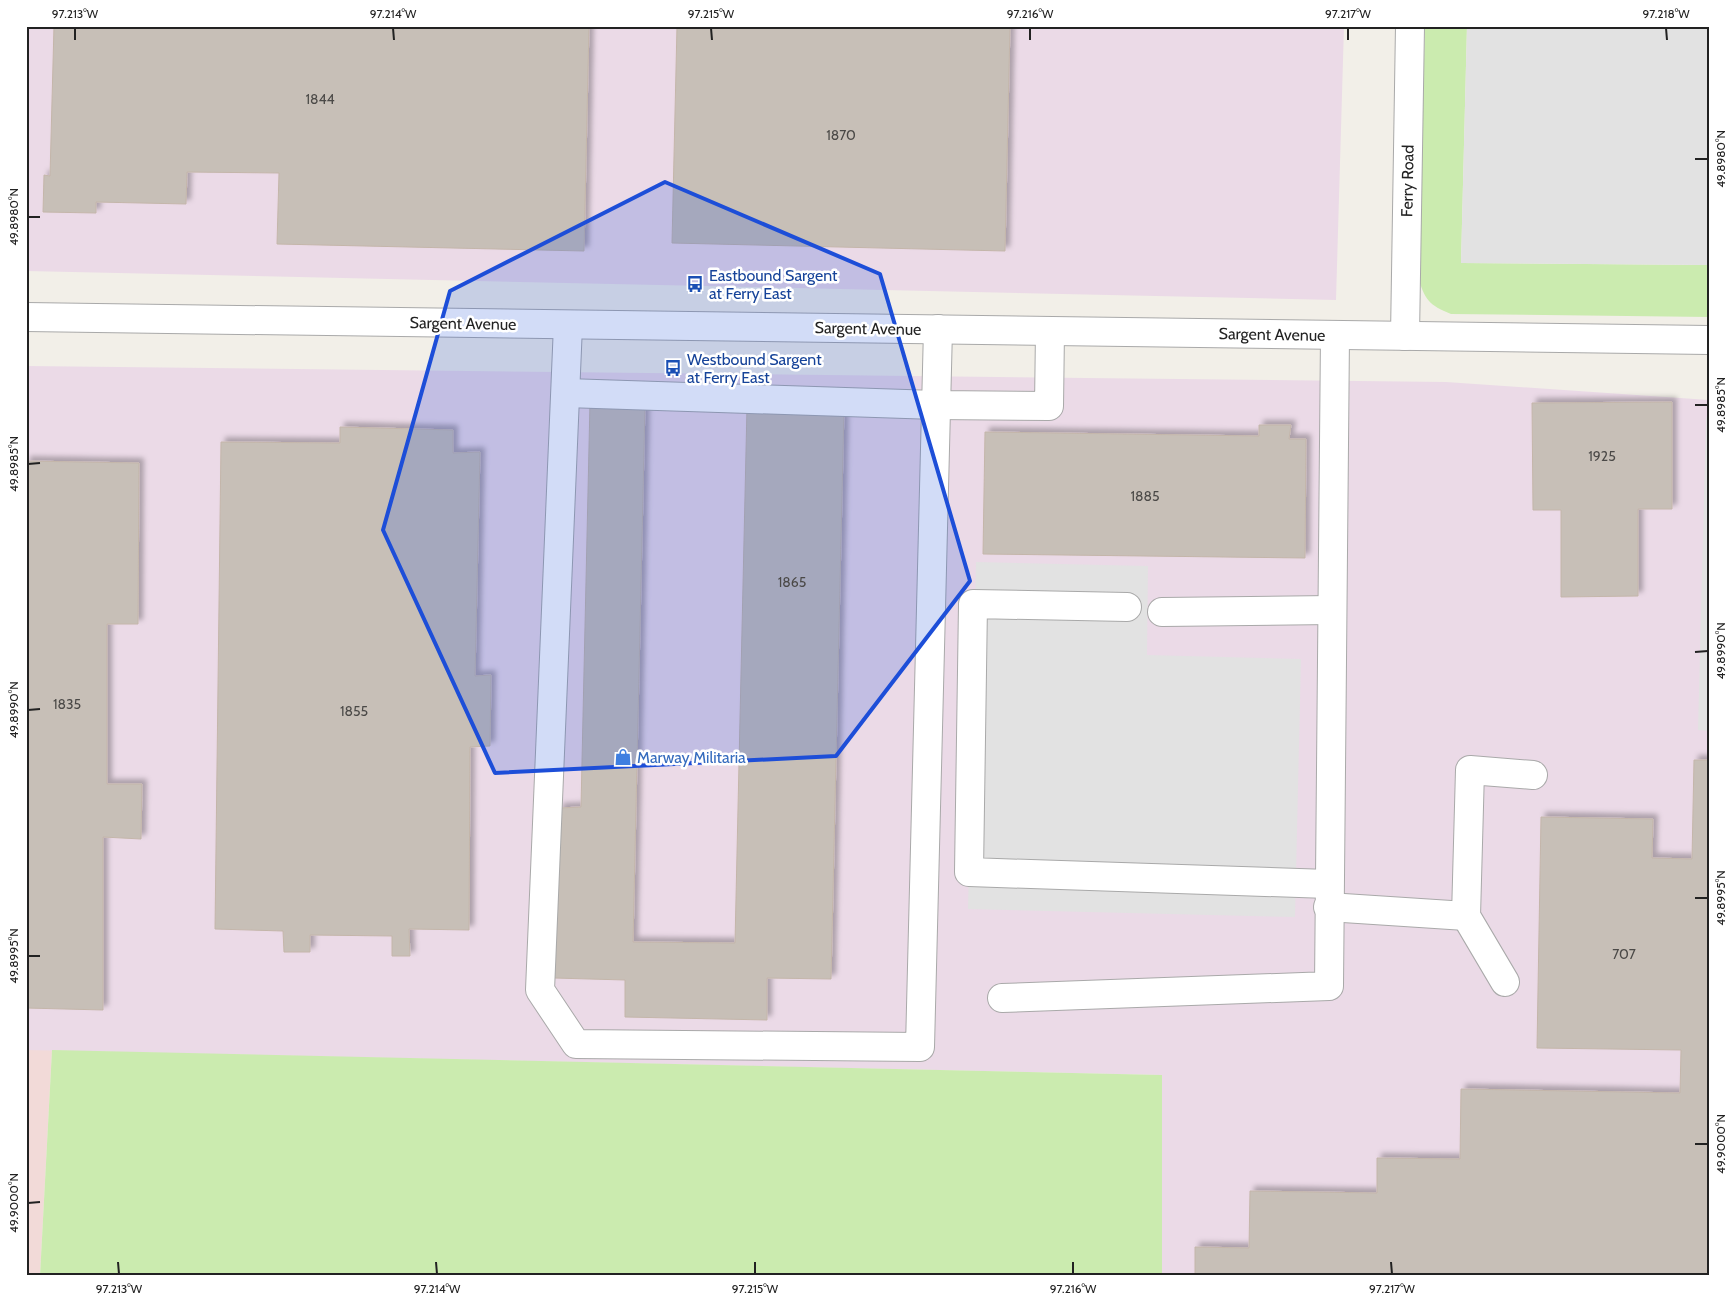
<svg xmlns="http://www.w3.org/2000/svg" width="1735" height="1302" font-family="Cabin,sans-serif">
<style>
.commercial{fill:#f2dad8}
.industrial{fill:#ebdae7}
.grass{fill:#cbebaf}
.parking{fill:#e2e2e2}
.building{fill:#c7bfb7;stroke:#c4b6aa;filter:url(#shadow)}
.lines{fill:none;stroke-linecap:round;stroke-linejoin:round}
.minor-casing{stroke:#a9a9a9;stroke-width:30}
.minor{stroke:#fff;stroke-width:28}
.marked{fill:#1d4ed8;fill-opacity:0.2;stroke:#1d4ed8;stroke-width:4;stroke-linejoin:round}
.ticks{fill:none;stroke:#222;stroke-width:2}
.labels{text-anchor:middle;stroke-width:5;stroke-linejoin:round;paint-order:stroke}
.number-label{font-size:14px;fill:#4b4947}
.street-label{font-size:16px;fill:#222;stroke:#fff}
.transit-label{font-size:16px;fill:#164399;stroke:#fff;text-anchor:start}
.shop-label{font-size:16px;fill:#366cbe;stroke:#fff;text-anchor:start}
.neatline{fill:none;stroke:#222;stroke-width:2}
.ticks-label{font-size:12px;text-anchor:middle;fill:#222}
</style>
<defs>
<filter id="shadow"><feDropShadow dx="4.5" dy="-4.5" stdDeviation="2.5" flood-color="#0004"/></filter>
</defs>
<rect width="100%" height="100%" fill="#f2efe8"/>
<polygon class="commercial" points="26,1050 52,1050 40,1276 26,1276"/>
<g class="industrial">
<polygon points="26,26 1344,26 1336,300 26,271"/>
<polygon points="26,366 1446,382 1709,400 1709,1276 1162,1276 1162,1075 26,1050"/>
</g>
<g class="grass">
<path d="M1425,26H1467L1461,263L1709,265V317L1451,314C1429,305 1425,300 1418,277Z"/>
<polygon points="52,1050 1162,1075 1162,1276 40,1276"/>
</g>
<g class="parking">
<polygon points="1467,26 1709,26 1709,265 1461,263"/>
<polygon points="1706,417 1709,417 1709,731 1698,730"/>
<polygon points="976,562 1148,566 1147,655 1301,659 1295,917 968,909"/>
</g>
<g class="building">
<polygon points="54,26 589,26 584,251 277,244 279,173 187,172 186,204 96,202 96,213 43,212 44,175 50,176"/>
<polygon points="677,26 1010,26 1005,251 672,243"/>
<polygon points="590,402 645,404 633,942 735,943 747,407 844,408 831,979 767,978 767,1020 625,1017 625,980 554,978 559,808 581,807"/>
<polygon points="1672,402 1672,509 1638,509 1638,596 1561,597 1561,510 1533,510 1532,403"/>
<polygon points="1259,425 1291,425 1289,439 1306,439 1305,558 983,554 985,432 1259,436"/>
<polygon points="340,427 453,430 453,453 480,452 475,676 491,675 490,746 470,747 469,930 409,929 410,956 392,956 392,936 310,935 310,952 284,952 283,931 215,929 221,442 340,443"/>
<polygon points="26,461 139,463 138,624 107,624 107,784 142,784 141,839 103,837 103,1010 26,1008"/>
<polygon points="1694,760 1709,760 1709,1276 1195,1276 1195,1247 1249,1248 1250,1191 1377,1193 1377,1158 1460,1159 1461,1089 1680,1093 1681,1050 1537,1048 1541,817 1653,819 1652,858 1692,859"/>
</g>
<g class="lines">
<g class="minor-casing">
<g id="minor">
<polyline points="26,317 1709,340"/>
<polyline points="568,325 540,990 576,1044 920,1047 938,329"/>
<polyline points="1405,336 1410,26"/>
<polyline points="566,393 936,405 1049,406 1050,331"/>
<polyline points="1127,607 973,604 969,872 1328,884"/>
<polyline points="1162,612 1332,610"/>
<polyline points="1328,907 1466,916"/>
<polyline points="1505,982 1466,916 1470,770 1533,775"/>
<polyline points="1002,998 1329,986 1335,335"/>
</g>
</g>
<use href="#minor" class="minor"/>
</g>
<path class="marked" d="M665,182L880,274L970,581L836,756L495,773L383,530L450,291Z"/>
<path class="ticks" d="M75,28V40M393,28L394,40M711,28L712,40M1030,28V40M1348,28V40M1666,28L1667,40M1695,159H1708M28,217H40M1695,405H1708M28,464L40,463M1695,652L1708,651M28,710L40,709M1695,898H1708M28,956H40M1695,1144H1708M28,1203L40,1202M118,1262L119,1274M436,1262L437,1274M755,1262V1274M1073,1262V1274M1391,1262L1392,1274"/>
<defs>
<g id="bus-bare" transform="scale(1.35)"><path d="M-5-6H5V4H4V6H2V4H-2V6H-4V4H-5ZM-3.5-4V0h7V-4ZM-3.5 1.2v1.5H-2V1.2ZM2 1.2v1.5H3.5V1.2Z" fill="#1a4fb4" stroke="#fff" stroke-width="2.5" paint-order="stroke"/></g>
<g id="shop-bare" transform="scale(1.35)"><path d="M-5-2.5h2.3a2.7 3.5 0 0 1 5.4 0H5L5.5 6h-11ZM-1.5-2.5h3a1.5 2.3 0 0 0-3 0Z" fill="#3f7fe0" stroke="#fff" stroke-width="2.5" paint-order="stroke"/></g>
</defs>
<g fill-rule="evenodd">
<use href="#bus-bare" x="695" y="284"/>
<use href="#bus-bare" x="673" y="368"/>
<use href="#shop-bare" x="623" y="757"/>
</g>
<g class="labels">
<g class="number-label">
<text x="320" y="104">1844</text>
<text x="841" y="140">1870</text>
<text x="1602" y="461">1925</text>
<text x="1145" y="501">1885</text>
<text x="792" y="587">1865</text>
<text x="67" y="709">1835</text>
<text x="354" y="716">1855</text>
<text x="1624" y="959">707</text>
</g>
<g class="street-label">
<text transform="translate(1407 181) rotate(-89)" y="6">Ferry Road</text>
<text transform="translate(463 323) rotate(1)" y="6">Sargent Avenue</text>
<text transform="translate(868 328) rotate(1)" y="6">Sargent Avenue</text>
<text transform="translate(1272 334) rotate(1)" y="6">Sargent Avenue</text>
</g>
<g class="transit-label">
<text x="709" y="281">Eastbound Sargent<tspan x="709" dy="18">at Ferry East</tspan></text>
<text x="687" y="365">Westbound Sargent<tspan x="687" dy="18">at Ferry East</tspan></text>
</g>
<g class="shop-label">
<text x="637" y="763">Marway Militaria</text>
</g>
</g>
<rect width="1735" height="1302" fill="none" stroke="#ffffff" stroke-width="55"/>
<rect x="28" y="28" width="1680" height="1246" class="neatline"/>
<g class="ticks-label">
<text x="75" y="18">97.213°W</text>
<text x="393" y="18">97.214°W</text>
<text x="711" y="18">97.215°W</text>
<text x="1030" y="18">97.216°W</text>
<text x="1348" y="18">97.217°W</text>
<text x="1666" y="18">97.218°W</text>
<text transform="translate(1721 159) rotate(-90)" y="4">49.8980°N</text>
<text transform="translate(14 217) rotate(-90)" y="4">49.8980°N</text>
<text transform="translate(1721 405) rotate(-90)" y="4">49.8985°N</text>
<text transform="translate(14 464) rotate(-90)" y="4">49.8985°N</text>
<text transform="translate(1721 651) rotate(-90)" y="4">49.8990°N</text>
<text transform="translate(14 710) rotate(-90)" y="4">49.8990°N</text>
<text transform="translate(1721 898) rotate(-90)" y="4">49.8995°N</text>
<text transform="translate(14 956) rotate(-90)" y="4">49.8995°N</text>
<text transform="translate(1721 1144) rotate(-90)" y="4">49.9000°N</text>
<text transform="translate(14 1203) rotate(-90)" y="4">49.9000°N</text>
<text x="119" y="1293">97.213°W</text>
<text x="437" y="1293">97.214°W</text>
<text x="755" y="1293">97.215°W</text>
<text x="1073" y="1293">97.216°W</text>
<text x="1392" y="1293">97.217°W</text>
</g>
</svg>
